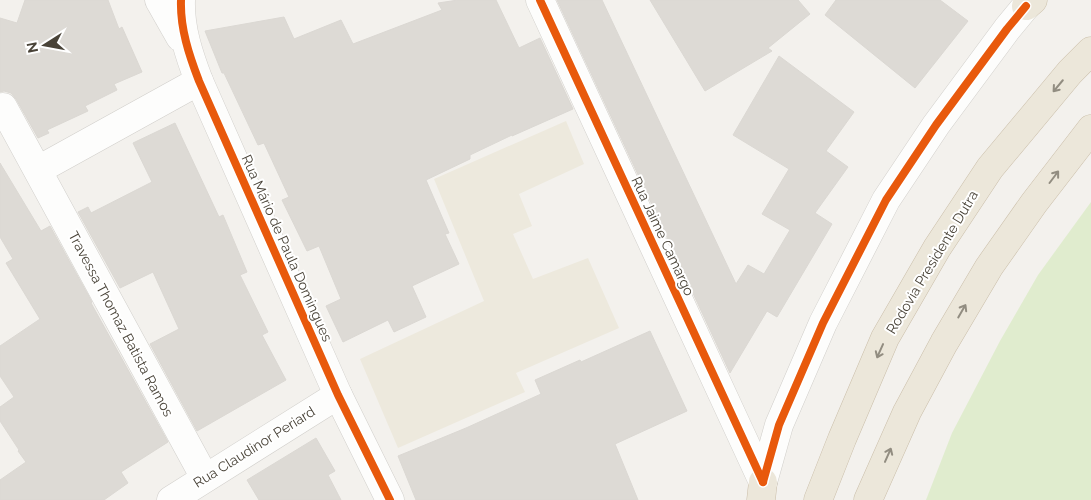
<svg xmlns="http://www.w3.org/2000/svg" width="1091" height="500" font-family="Raleway,sans-serif">
<style>
.education{fill:#ede9dd}
.green{fill:#e0ecce}
.building{fill:#dddad5;stroke:#dbd8d3}
.lines{fill:none;stroke-linecap:round;stroke-linejoin:round}
.minor-casing{stroke:#d1cfcb;stroke-width:29}
.highway-casing{stroke:#cabea9;stroke-width:29}
.minor{stroke:#fdfdfc;stroke-width:28}
.highway{stroke:#ece7da;stroke-width:28}
.cycleway-casing{stroke:#fff;stroke-width:11}
.cycleway{stroke:#e8590c;stroke-width:8}
.oneway{stroke:#928d81}
.labels{text-anchor:middle;stroke-width:4;stroke-linejoin:round;paint-order:stroke}
.street-label{font-size:14px;fill:#494338;stroke:#fff}
</style>
<rect width="100%" height="100%" fill="#f3f1ed"/>
<polygon class="education" points="566,121 584,164 519,194 532,226 513,234 533,279 588,258 619,328 516,373 525,392 398,448 360,359 484,301 434,179"/>
<polygon class="green" points="1091,202 1091,500 926,500 952,433 1000,341 1038,275"/>
<g class="building">
<polygon points="25,0 108,0 119,29 122,27 142,72 114,84 117,90 85,106 88,111 47,130 49,133 38,138 16,99 11,93 4,91 0,92 0,18 17,23"/>
<polygon points="458,0 496,0 519,48 540,38 573,109 512,136 512,135 470,155 470,159 426,180 449,233 445,234 459,264 412,286 426,317 394,332 388,320 343,342 326,306 341,299 319,246 307,251 282,200 289,197 264,143 258,145 224,73 222,73 205,31 284,17 294,39 341,20 353,44 442,10 438,3"/>
<polygon points="557,0 602,0 736,284 748,265 764,274 790,230 762,214 789,169 733,135 779,56 854,112 826,151 848,167 815,213 832,224 777,317 767,311 730,373"/>
<polygon points="650,0 798,0 810,14 768,48 772,51 705,91"/>
<polygon points="836,0 940,0 968,21 915,88 825,15"/>
<polygon points="175,123 219,217 223,215 247,272 240,275 268,332 262,335 286,380 197,431 150,344 179,329 153,272 120,288 78,212 88,207 91,213 152,182 133,143"/>
<polygon points="0,163 41,231 50,226 92,302 91,303 168,442 121,472 128,483 104,500 0,500 0,480 26,462 18,451 19,450 0,421 0,407 14,397 0,376 0,346 40,319 6,263 13,259 0,237"/>
<polygon points="650,331 687,411 615,444 638,500 416,500 398,456 466,428 541,394 535,380 580,360 581,362"/>
<polygon points="316,438 335,471 328,475 341,500 259,500 247,480"/>
</g>
<g class="lines">
<g class="minor-casing">
<g id="minor">
<polyline points="159,0 180,37"/>
<path d="M181,0C180,28 189,55 199,81L338,395L390,500"/>
<polyline points="540,0 763,482"/>
<polyline points="3,107 205,478"/>
<polyline points="38,170 199,81"/>
<polyline points="763,482 779,425 823,323 886,200 936,125 1007,29 1026,6"/>
<polyline points="171,500 338,395"/>
</g>
</g>
<g class="highway-casing">
<g id="highway">
<polyline points="1026,6 1033,0"/>
<polyline points="761,500 763,482"/>
<polyline points="818,500 842,439 885,338 937,248 990,168 1070,72 1091,51"/>
<polyline points="868,500 907,412 944,343 989,267 1034,203 1091,129"/>
</g>
</g>
<use href="#minor" class="minor"/>
<use href="#highway" class="highway"/>
<g class="cycleway-casing">
<g id="cycleway">
<path d="M181,0C180,28 189,55 199,81L338,395L390,500"/>
<polyline points="540,0 763,482"/>
<polyline points="763,482 779,425 823,323 886,200 936,125 1007,29 1026,6"/>
</g>
</g>
<use href="#cycleway" class="cycleway"/>
</g>
<defs><path id="oneway-shaft" d="M-6 0H5M1.5-3L5.5 0L1.5 3" fill="none" stroke-width="1.6" stroke-linecap="round" stroke-linejoin="round" transform="scale(1.25)"/></defs>
<g class="oneway">
<use href="#oneway-shaft" transform="translate(1058 86) rotate(130)"/>
<use href="#oneway-shaft" transform="translate(1054 177) rotate(-53)"/>
<use href="#oneway-shaft" transform="translate(962 311) rotate(-60)"/>
<use href="#oneway-shaft" transform="translate(880 351) rotate(114)"/>
<use href="#oneway-shaft" transform="translate(888 455) rotate(-66)"/>
</g>
<g class="labels">
<g class="street-label">
<text transform="translate(663 236) rotate(65)" y="5">Rua Jaime Camargo</text>
<text transform="translate(287 248) rotate(66)" y="5">Rua Mário de Paula Domingues</text>
<text transform="translate(932 262) rotate(-59)" y="5">Rodovia Presidente Dutra</text>
<text transform="translate(121 324) rotate(62)" y="5">Travessa Thomaz Batista Ramos</text>
<text transform="translate(254 447) rotate(-32)" y="5">Rua Claudinor Periard</text>
</g>
</g>
<g transform="translate(45 45) rotate(259)" stroke="#ffffff" stroke-width="4" paint-order="stroke">
<path d="M0-4L9 19L0 12L-9 19Z" fill="#494338"/>
<text y="-8" font-size="14" font-weight="bold" text-anchor="middle" fill="#494338">N</text>
</g>
</svg>
